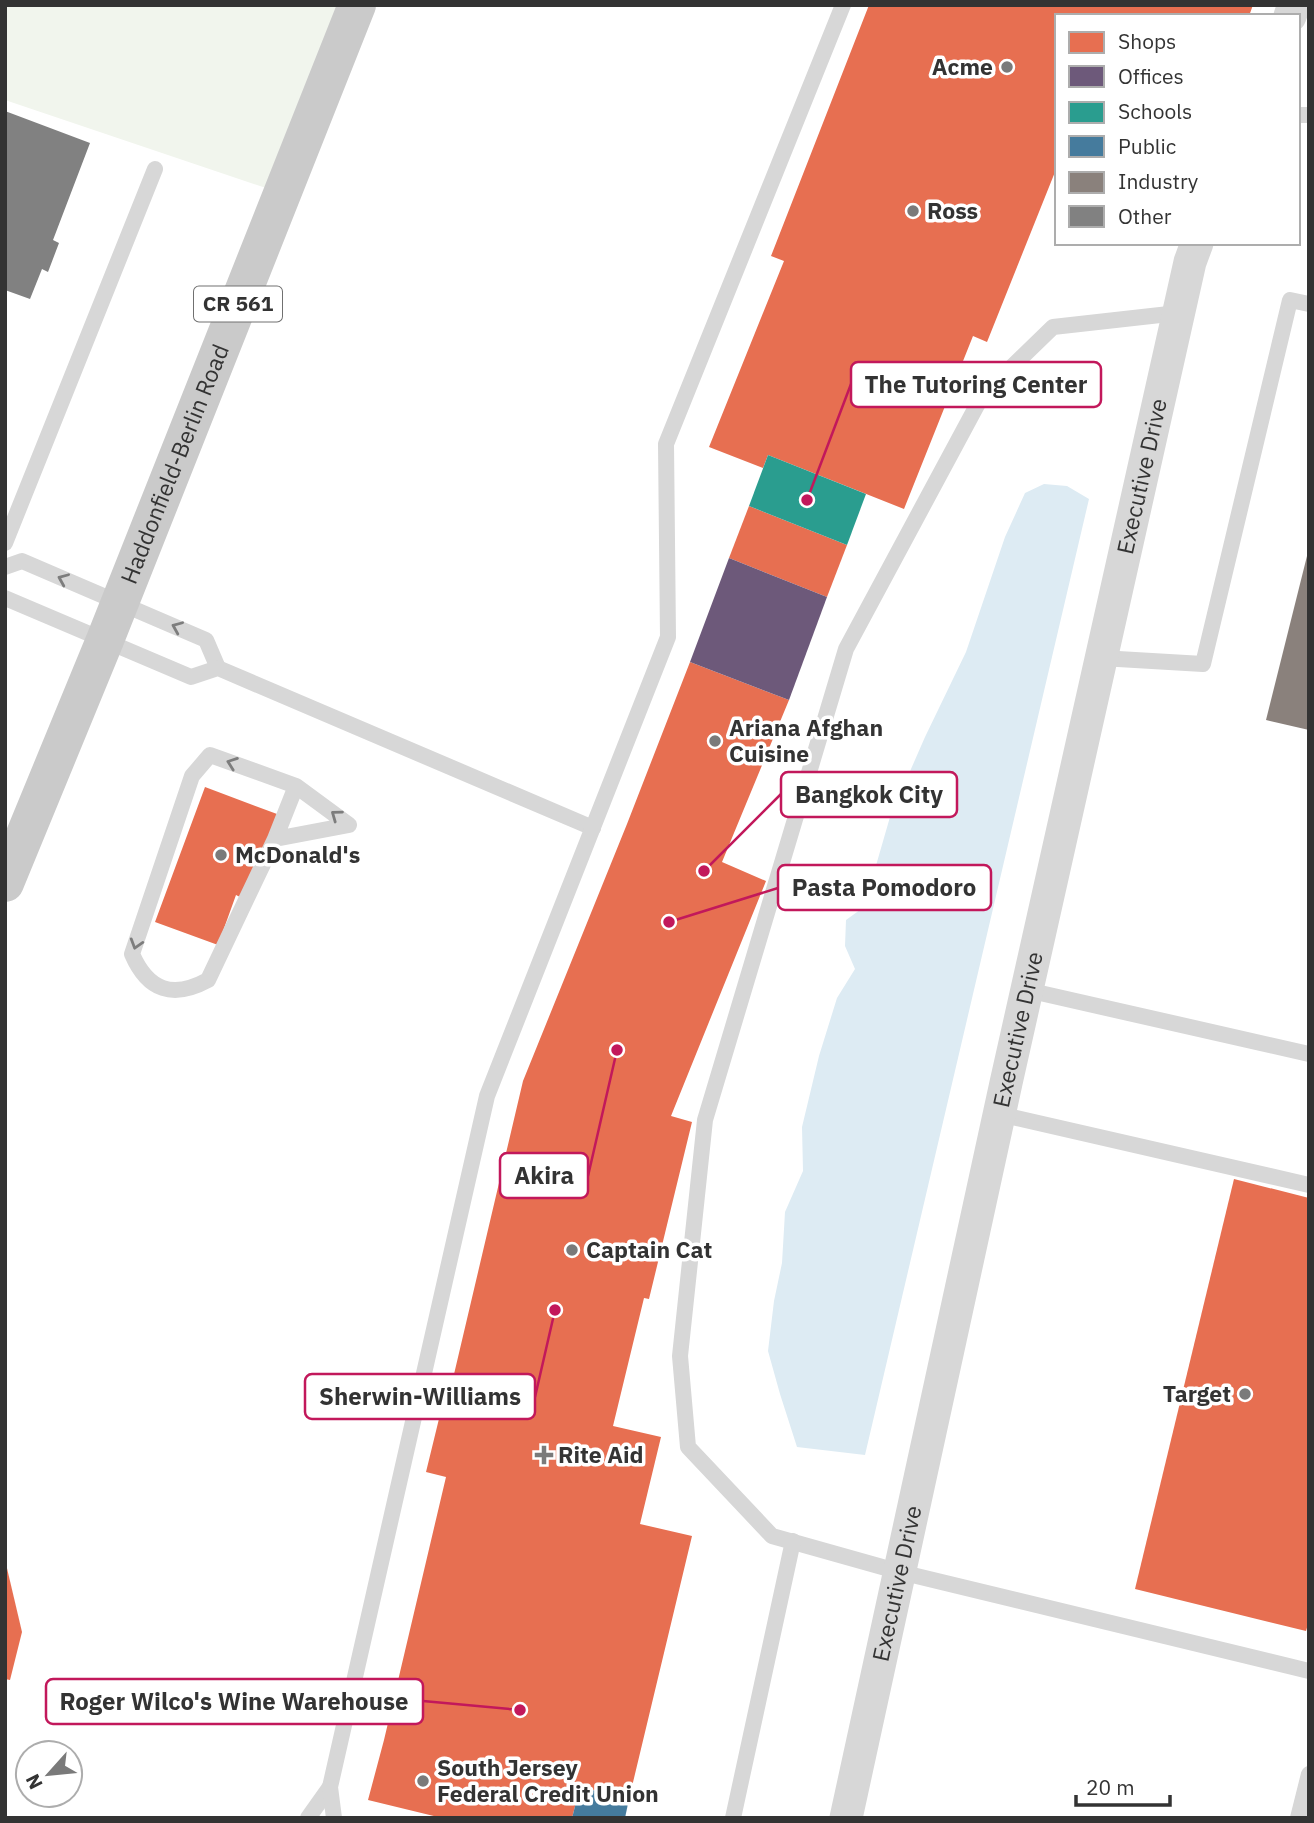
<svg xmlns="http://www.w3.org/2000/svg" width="1314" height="1823" font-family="'IBM Plex Sans',sans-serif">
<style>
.green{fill:#f1f5ed}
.water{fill:#ddebf3}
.shops{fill:#e76f51}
.offices{fill:#6d597a}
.schools{fill:#2a9d8f}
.public{fill:#457b9d}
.industry{fill:#8a817c}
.building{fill:#818181}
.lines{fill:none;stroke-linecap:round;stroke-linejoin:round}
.service{stroke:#d7d7d7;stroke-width:16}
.minor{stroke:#d7d7d7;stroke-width:33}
.primary{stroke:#cacaca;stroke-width:38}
.oneway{stroke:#7d7d7d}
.poi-dot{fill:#7a7a7a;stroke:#fff;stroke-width:2.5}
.labels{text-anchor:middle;stroke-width:7;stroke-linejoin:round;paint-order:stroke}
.shield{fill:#fff;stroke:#707070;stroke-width:2}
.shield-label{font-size:21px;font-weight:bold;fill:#333}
.poi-label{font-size:23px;font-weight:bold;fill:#333;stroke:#fff;text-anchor:start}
.street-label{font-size:23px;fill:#333;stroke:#fff}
.leader{fill:none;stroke:#c2185b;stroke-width:2.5}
.callout-dot{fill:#c2185b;stroke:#fff;stroke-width:2.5}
.callout{fill:#fff;stroke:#c2185b;stroke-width:2.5}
.callout-label{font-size:24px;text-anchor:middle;font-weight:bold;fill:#333}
</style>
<rect width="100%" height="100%" fill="#fff"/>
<polygon class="green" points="5,5 340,5 266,188 5,100"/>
<polygon class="water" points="1044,484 1067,486 1089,499 865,1455 797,1447 780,1394 768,1351 774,1301 782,1263 785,1212 803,1171 802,1127 819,1056 837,998 855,969 845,946 846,920 864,907 890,817 925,737 966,652 1005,537 1025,493"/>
<g class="shops">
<polygon points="869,5 1253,5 1249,16 1057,16 1057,167 987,342 973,336 904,509 768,455 763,468 709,447 784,261 771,256"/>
<polygon points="749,506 847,545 827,597 729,558"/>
<polygon points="690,662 789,700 722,862 766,881 671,1116 692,1122 649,1299 644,1298 613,1426 661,1437 640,1524 692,1536 629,1799 580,1787 572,1818 442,1818 368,1800 384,1740 446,1477 426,1472 447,1386 451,1387 523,1081 627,824"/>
<polygon points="205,787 277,814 246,900 236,895 218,945 155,922"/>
<polygon points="1234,1179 1309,1198 1309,1621 1306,1631 1135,1589"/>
<polygon points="6,1564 22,1632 10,1680 5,1679"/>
</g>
<polygon class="offices" points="729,558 827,597 789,700 690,662"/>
<polygon class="schools" points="768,455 866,494 847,545 749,506"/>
<polygon class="public" points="580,1787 629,1799 625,1818 572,1818"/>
<polygon class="industry" points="1308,552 1309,552 1309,730 1266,720"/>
<polygon class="building" points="5,111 90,143 53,240 59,243 48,272 42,269 30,299 5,290"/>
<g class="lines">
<g class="service">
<polyline points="1298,115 1309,115"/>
<polyline points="1178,313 1053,327 982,396 846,649 705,1120 680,1356 688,1447 772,1536 900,1572 1309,1671"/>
<polyline points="5,543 155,169"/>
<polyline points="5,567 22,561 206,640 218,668"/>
<polyline points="5,598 191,677 218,668 593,828"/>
<polyline points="1101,658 1203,664 1290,300 1309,304"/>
<path d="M275,839L349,825L296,786L210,755L192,776L132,954C148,991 173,999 208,980L275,839L296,786"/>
<polyline points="1027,990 1309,1054"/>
<polyline points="999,1114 1309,1185"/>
<polyline points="308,1818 330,1787"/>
<polyline points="334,1818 330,1787 487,1096 668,637 666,444 843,5"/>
<polyline points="733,1818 793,1541"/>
<polyline points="1298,1818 1309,1774"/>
</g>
<g class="minor">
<polyline points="1290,16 1294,5"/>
<path id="s1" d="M846,1818L1006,1083L1190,262L1197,243"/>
</g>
<path class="primary" id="s2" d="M5,883L105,640L357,5"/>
</g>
<defs><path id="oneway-chevron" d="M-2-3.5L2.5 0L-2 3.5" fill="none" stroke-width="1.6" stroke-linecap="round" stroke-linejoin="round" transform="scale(1.75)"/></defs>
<g class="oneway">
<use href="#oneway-chevron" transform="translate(63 579) rotate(-157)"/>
<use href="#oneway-chevron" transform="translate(177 627) rotate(-157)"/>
<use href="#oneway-chevron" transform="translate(232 763) rotate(-160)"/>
<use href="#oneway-chevron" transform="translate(336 815) rotate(-144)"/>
<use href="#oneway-chevron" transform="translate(136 944) rotate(107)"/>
</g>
<g class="poi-dot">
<circle cx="1007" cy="67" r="7"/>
<circle cx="913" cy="211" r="7"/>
<circle cx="715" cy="741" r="7"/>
<circle cx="221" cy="855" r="7"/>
<circle cx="572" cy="1250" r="7"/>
<circle cx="1245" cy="1394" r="7"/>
<path d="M540.5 1444.5h7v7h7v7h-7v7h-7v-7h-7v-7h7z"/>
<circle cx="423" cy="1781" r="7"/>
</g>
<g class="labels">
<rect class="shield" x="194" y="286.5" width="88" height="35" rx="5"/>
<g class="shield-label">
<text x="238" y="311">CR 561</text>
</g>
<g class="poi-label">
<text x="993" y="75" text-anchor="end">Acme</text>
<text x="927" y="219">Ross</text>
<text x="729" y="736">Ariana Afghan<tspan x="729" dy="26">Cuisine</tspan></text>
<text x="235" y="863">McDonald's</text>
<text x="586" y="1258">Captain Cat</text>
<text x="1231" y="1402" text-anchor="end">Target</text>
<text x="558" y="1463">Rite Aid</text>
<text x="437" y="1776">South Jersey<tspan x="437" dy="26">Federal Credit Union</tspan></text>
</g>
<g class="street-label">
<text dy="8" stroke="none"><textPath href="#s2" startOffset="452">Haddonfield-Berlin Road</textPath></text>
<text dy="8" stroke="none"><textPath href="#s1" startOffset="1374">Executive Drive</textPath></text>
<text dy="8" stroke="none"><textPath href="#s1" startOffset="807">Executive Drive</textPath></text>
<text dy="8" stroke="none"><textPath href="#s1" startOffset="240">Executive Drive</textPath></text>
</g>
</g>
<path class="leader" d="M807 500L851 384M704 871L781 794M669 922L778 888M617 1050L588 1176M555 1310L535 1397M520 1710L423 1701"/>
<g class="callout-dot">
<circle cx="807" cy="500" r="7"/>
<circle cx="704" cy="871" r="7"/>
<circle cx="669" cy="922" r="7"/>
<circle cx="617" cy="1050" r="7"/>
<circle cx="555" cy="1310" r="7"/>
<circle cx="520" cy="1710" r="7"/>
</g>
<g class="callout">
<rect x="851" y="362" width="250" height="45" rx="7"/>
<rect x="781" y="772" width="176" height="45" rx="7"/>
<rect x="778" y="865" width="213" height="45" rx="7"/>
<rect x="500" y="1153" width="88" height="45" rx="7"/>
<rect x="305" y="1374" width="230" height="45" rx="7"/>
<rect x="46" y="1679" width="377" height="45" rx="7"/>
</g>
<g class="callout-label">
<text x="976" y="393">The Tutoring Center</text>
<text x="869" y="803">Bangkok City</text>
<text x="884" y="896">Pasta Pomodoro</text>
<text x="544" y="1184">Akira</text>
<text x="420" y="1405">Sherwin-Williams</text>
<text x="234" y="1710">Roger Wilco's Wine Warehouse</text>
</g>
<rect width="1314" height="1823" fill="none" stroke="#333333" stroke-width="14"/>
<rect x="1055" y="14" width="245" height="231" fill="#ffffff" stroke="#adadad" stroke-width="2"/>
<rect x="1069" y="32" width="35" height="21" fill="#e76f51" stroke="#adadad" stroke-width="2"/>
<text x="1118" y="49" font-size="21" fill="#333333">Shops</text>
<rect x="1069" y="66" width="35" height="21" fill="#6d597a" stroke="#adadad" stroke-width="2"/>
<text x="1118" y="84" font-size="21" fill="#333333">Offices</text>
<rect x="1069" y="102" width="35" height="21" fill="#2a9d8f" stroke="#adadad" stroke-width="2"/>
<text x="1118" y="119" font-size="21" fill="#333333">Schools</text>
<rect x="1069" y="136" width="35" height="21" fill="#457b9d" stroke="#adadad" stroke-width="2"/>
<text x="1118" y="154" font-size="21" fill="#333333">Public</text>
<rect x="1069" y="172" width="35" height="21" fill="#8a817c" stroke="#adadad" stroke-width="2"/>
<text x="1118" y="189" font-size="21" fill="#333333">Industry</text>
<rect x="1069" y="206" width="35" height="21" fill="#818181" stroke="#adadad" stroke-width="2"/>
<text x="1118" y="224" font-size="21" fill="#333333">Other</text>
<g transform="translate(49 1774) rotate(243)"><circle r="33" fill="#ffffff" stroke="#adadad" stroke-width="2"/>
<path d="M0-5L12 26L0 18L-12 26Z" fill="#7a7a7a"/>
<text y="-10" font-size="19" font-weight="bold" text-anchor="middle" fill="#333333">N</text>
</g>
<path d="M1076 1795v10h94v-10" fill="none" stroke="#333333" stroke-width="3.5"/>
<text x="1086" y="1795" font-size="21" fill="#333333" stroke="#ffffff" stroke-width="5" paint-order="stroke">20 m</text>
</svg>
